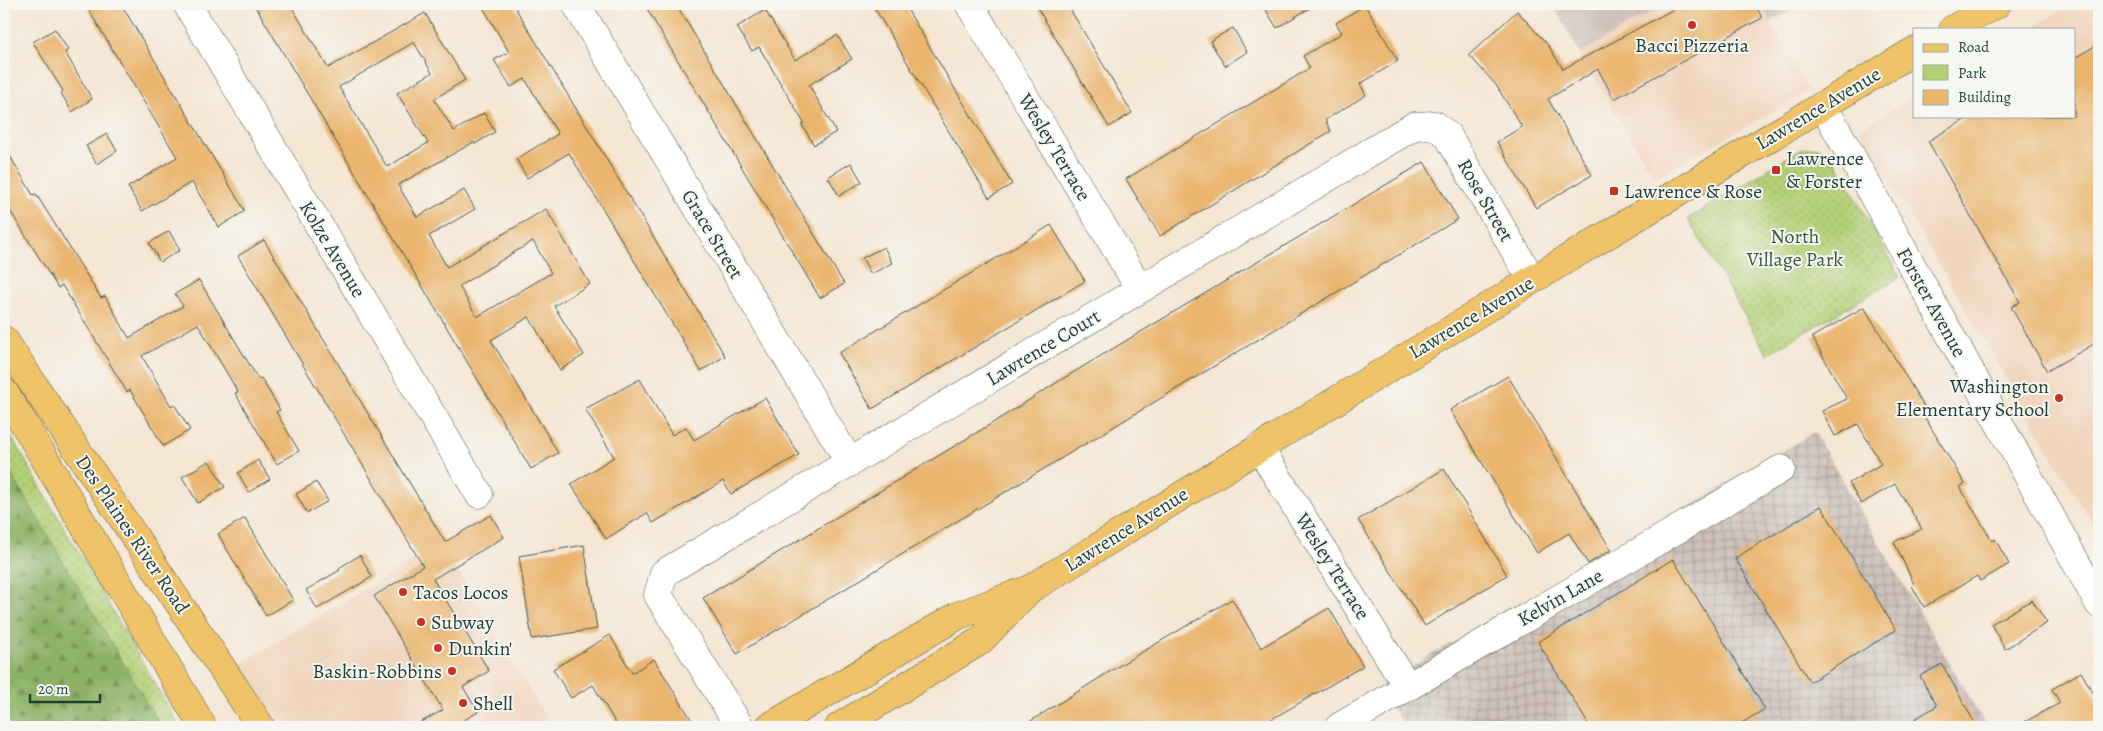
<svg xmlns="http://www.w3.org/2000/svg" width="2103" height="731" font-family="Alegreya,serif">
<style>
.built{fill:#f1d5bd}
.industrial{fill:url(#industrial-grid)}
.railway{fill:#cec1ba}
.green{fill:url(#green-dots);stroke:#688654}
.forest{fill:url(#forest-firs);stroke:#56784d}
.building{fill:#eab56e;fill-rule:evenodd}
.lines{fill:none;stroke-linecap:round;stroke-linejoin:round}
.minor-casing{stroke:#3f564c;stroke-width:29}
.major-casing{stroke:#3f564c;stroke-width:29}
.minor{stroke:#fff;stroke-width:28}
.major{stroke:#f0c369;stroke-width:28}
.poi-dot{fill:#c8321e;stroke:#f6f6f2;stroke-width:2}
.labels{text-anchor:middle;stroke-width:4;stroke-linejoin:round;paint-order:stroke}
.poi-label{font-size:20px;fill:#1f3d34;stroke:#f6f6f2;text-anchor:start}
.street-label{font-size:20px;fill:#1f3d34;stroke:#f6f6f2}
.park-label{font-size:20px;fill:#3c5a41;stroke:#f6f6f2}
</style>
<defs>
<pattern id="industrial-grid" width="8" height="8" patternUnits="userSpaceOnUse" patternTransform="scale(1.25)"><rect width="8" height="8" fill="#cec1ba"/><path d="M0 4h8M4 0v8" fill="none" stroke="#a79e98"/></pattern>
<pattern id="green-dots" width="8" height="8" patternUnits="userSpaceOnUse" patternTransform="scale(1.25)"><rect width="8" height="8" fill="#b2cf75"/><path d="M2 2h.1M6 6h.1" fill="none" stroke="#90a961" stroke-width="1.8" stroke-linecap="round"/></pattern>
<pattern id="forest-firs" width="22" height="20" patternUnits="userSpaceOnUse" patternTransform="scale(1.25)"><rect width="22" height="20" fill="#8db266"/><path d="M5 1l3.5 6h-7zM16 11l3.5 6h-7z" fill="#739255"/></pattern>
</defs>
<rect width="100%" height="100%" fill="#f6f6f2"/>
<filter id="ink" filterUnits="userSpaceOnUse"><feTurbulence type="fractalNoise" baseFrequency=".02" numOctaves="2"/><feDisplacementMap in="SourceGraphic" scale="10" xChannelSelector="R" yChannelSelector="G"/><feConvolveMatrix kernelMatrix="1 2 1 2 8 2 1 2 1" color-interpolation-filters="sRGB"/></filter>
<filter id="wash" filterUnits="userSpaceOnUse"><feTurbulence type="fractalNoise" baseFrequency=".0096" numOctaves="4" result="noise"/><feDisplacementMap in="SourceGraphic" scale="20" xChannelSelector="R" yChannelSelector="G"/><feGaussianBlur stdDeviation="1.12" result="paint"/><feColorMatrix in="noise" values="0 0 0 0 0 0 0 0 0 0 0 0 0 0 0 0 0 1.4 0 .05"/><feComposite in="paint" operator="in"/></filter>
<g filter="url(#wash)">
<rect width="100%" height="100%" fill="#f4e6d3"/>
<g class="built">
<polygon points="1664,4 1760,4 1809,91 1655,178 1580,54"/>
<polygon points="2072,4 2099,4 2099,535 1859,129 1914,97 1914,116 2074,116 2074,29 2030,29"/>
<polygon points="441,544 552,727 281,727 241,663"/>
</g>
<polygon class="industrial" points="1814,432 1987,727 1405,727 1379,688 1434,653 1537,598"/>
<g class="railway">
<polygon points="1553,4 1664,4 1580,54"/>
<polygon points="1760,4 1802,4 1771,22"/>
</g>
<g class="green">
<polygon points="1815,147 1826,151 1835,161 1900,277 1767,354 1688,219 1801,149"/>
<polygon points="4,424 180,727 4,727"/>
</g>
<polygon class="forest" points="4,462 161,727 4,727"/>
<g id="blocks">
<g class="building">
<polygon points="85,4 121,4 245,211 219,227 192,182 142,211 128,187 177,157"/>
<path d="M254,4H290L328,68L425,13L465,80L434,99L454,131L484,113L495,132L475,144L474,142L398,185L417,217L464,190L475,209L429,236L447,267L546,209L590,284L554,306L584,355L560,370L529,317L491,340L558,453L531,469ZM414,42L432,73L397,93L428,143L387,167L339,87ZM533,241L551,273L477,317L459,286Z"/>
<polygon points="481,4 513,4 725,356 701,371 569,153 527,178 516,159 558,134 525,79 511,87 494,60 509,52"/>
<polygon points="644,4 676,4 844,284 820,298"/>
<polygon points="872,4 904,4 1012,184 989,198"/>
<polygon points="1035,4 1067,4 1132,113 1109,127"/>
<polygon points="1262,4 1316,4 1277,28"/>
<polygon points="1683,4 1755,4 1762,18 1614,99 1598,69 1548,99 1592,175 1536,208 1497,142 1522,127 1496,85 1469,55 1517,11 1548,45 1563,69"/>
<polygon points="1365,5 1398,61 1360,84 1366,95 1325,120 1331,131 1160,236 1126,179 1310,68 1303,56 1342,33 1336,23"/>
<polygon points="765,10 795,60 837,35 852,59 809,85 836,132 814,145 802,125 804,123 759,47 752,51 737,27"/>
<polygon points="1233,28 1247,52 1225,66 1210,41"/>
<polygon points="55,29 68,50 65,52 92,99 72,112 61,93 63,91 33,42"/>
<polygon points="2099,44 2099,341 2047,371 2011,307 2020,302 1928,141 1971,116 2074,116 2074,58"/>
<polygon points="107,134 117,151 97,164 86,146"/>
<polygon points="4,146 33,195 36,194 101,298 105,296 129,338 183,306 175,294 199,280 258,379 261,378 280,410 276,412 299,451 277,464 235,393 238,392 198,324 142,356 171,406 174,404 190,430 163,446 130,390 127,392 62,285 58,288 4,201"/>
<polygon points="1424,162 1458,219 737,654 703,598 991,424 1064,378"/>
<polygon points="851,163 862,182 839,196 828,177"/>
<polygon points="1051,225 1085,281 872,409 839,353"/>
<polygon points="169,231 180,250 160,262 149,243"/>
<polygon points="264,240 445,542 491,515 504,537 433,579 489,671 463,687 478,712 452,727 412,727 443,710 374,596 423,566 238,256"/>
<polygon points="884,247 892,263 871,274 862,258"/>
<polygon points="1864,307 1928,413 1924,416 1965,484 1960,487 1992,541 1995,539 2009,564 1980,581 1977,576 1924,607 1912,586 1914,584 1894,542 1922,529 1895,484 1861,504 1849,483 1881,464 1858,424 1835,436 1822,411 1847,399 1812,337"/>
<polygon points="1508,376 1611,550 1588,564 1569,533 1537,553 1450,410"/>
<polygon points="640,379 672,435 686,427 694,440 765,398 799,455 731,494 723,481 653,523 647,513 606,539 571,484 614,457 585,409"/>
<polygon points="258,460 270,479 249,492 238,473"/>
<polygon points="209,461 225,487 198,503 182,477"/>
<polygon points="1444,469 1507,575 1425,626 1358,520"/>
<polygon points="316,482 328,501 307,513 296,494"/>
<polygon points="1821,506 1896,630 1810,682 1735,558"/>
<polygon points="245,518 293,600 266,616 218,534"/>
<polygon points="584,545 597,629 532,639 519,556"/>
<polygon points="360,555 372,577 317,609 306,590 340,570 339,568"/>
<polygon points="1673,559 1765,709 1735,727 1590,727 1538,642"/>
<polygon points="1232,599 1261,648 1329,608 1363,666 1258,727 1021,727 1122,664"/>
<polygon points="2032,600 2047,623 2005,649 1991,624"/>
<polygon points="610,635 632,673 654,659 696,727 618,727 593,685 571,698 553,669"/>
<polygon points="1942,664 1977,727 1901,727 1937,706 1920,676"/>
<polygon points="2081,672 2099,703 2099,727 2015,727 2060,703 2052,689"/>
</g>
</g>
</g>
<g filter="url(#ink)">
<use href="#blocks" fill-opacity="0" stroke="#3f564c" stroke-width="1"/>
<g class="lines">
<g class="minor-casing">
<g id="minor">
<polyline points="187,4 479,494"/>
<polyline points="576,4 850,463"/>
<polyline points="969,4 1140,289"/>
<polyline points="1823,105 2099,604"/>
<polyline points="1259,447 1407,686"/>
<polyline points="740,727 658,595 664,573 1414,126 1435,125 1448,136 1532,280"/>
<polyline points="1339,727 1781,469"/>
</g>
</g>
<g class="major-casing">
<g id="major">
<polyline points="1953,29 1997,4"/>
<polyline points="4,340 261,727"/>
<polyline points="4,392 29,432 203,727"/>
<polyline points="769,727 957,616 1030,589 1532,280 1914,51"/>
<polyline points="839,727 980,641 1026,593"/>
</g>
</g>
<use href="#minor" class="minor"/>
<use href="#major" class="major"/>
</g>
</g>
<g class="poi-dot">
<circle cx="1692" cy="25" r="5"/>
<rect x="1771" y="165" width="10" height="10" rx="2.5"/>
<rect x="1609" y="186" width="10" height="10" rx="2.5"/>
<circle cx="2059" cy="398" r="5"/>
<circle cx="403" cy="592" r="5"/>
<circle cx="421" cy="622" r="5"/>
<circle cx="438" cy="648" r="5"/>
<circle cx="452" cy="671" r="5"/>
<circle cx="463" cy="703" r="5"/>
</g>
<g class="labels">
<g class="poi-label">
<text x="1692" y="52" text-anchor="middle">Bacci Pizzeria</text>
<text x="1786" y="165">Lawrence<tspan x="1786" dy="23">&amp; Forster</tspan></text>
<text x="1624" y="198">Lawrence &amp; Rose</text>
<text x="2049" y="393" text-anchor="end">Washington<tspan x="2049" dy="23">Elementary School</tspan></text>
<text x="413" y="599">Tacos Locos</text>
<text x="431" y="629">Subway</text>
<text x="448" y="655">Dunkin'</text>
<text x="442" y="678" text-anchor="end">Baskin-Robbins</text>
<text x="473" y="710">Shell</text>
</g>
<g class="street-label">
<text transform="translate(1818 108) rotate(-31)" y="7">Lawrence Avenue</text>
<text transform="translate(1055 147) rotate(59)" y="7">Wesley Terrace</text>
<text transform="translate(1486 200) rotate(60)" y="7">Rose Street</text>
<text transform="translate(713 234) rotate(59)" y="7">Grace Street</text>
<text transform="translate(333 249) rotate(59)" y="7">Kolze Avenue</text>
<text transform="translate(1932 302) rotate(61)" y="7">Forster Avenue</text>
<text transform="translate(1471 317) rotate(-31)" y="7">Lawrence Avenue</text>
<text transform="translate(1043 347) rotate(-31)" y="7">Lawrence Court</text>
<text transform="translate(1126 529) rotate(-32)" y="7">Lawrence Avenue</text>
<text transform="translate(133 534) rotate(56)" y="7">Des Plaines River Road</text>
<text transform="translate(1333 566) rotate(58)" y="7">Wesley Terrace</text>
<text transform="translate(1560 597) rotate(-30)" y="7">Kelvin Lane</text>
</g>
<g class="park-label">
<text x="1795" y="243">North<tspan x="1795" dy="23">Village Park</tspan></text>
</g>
</g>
<rect width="2103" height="731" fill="none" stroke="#f6f6f2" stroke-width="20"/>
<rect x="1913" y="28" width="162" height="90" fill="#f6f6f2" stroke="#a0aca6"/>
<rect x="1923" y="44" width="25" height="8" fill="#f0c369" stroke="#a0aca6"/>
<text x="1958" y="52" font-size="15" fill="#1f3d34">Road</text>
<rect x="1923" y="65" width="25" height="15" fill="#b2cf75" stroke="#a0aca6"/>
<text x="1958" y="78" font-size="15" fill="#1f3d34">Park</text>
<rect x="1923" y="90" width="25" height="15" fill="#eab56e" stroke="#a0aca6"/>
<text x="1958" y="102" font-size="15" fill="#1f3d34">Building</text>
<path d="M30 694v8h70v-8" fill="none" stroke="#1f3d34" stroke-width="2.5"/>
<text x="38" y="694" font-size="15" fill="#1f3d34" stroke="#f6f6f2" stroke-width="4" paint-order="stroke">20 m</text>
</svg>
